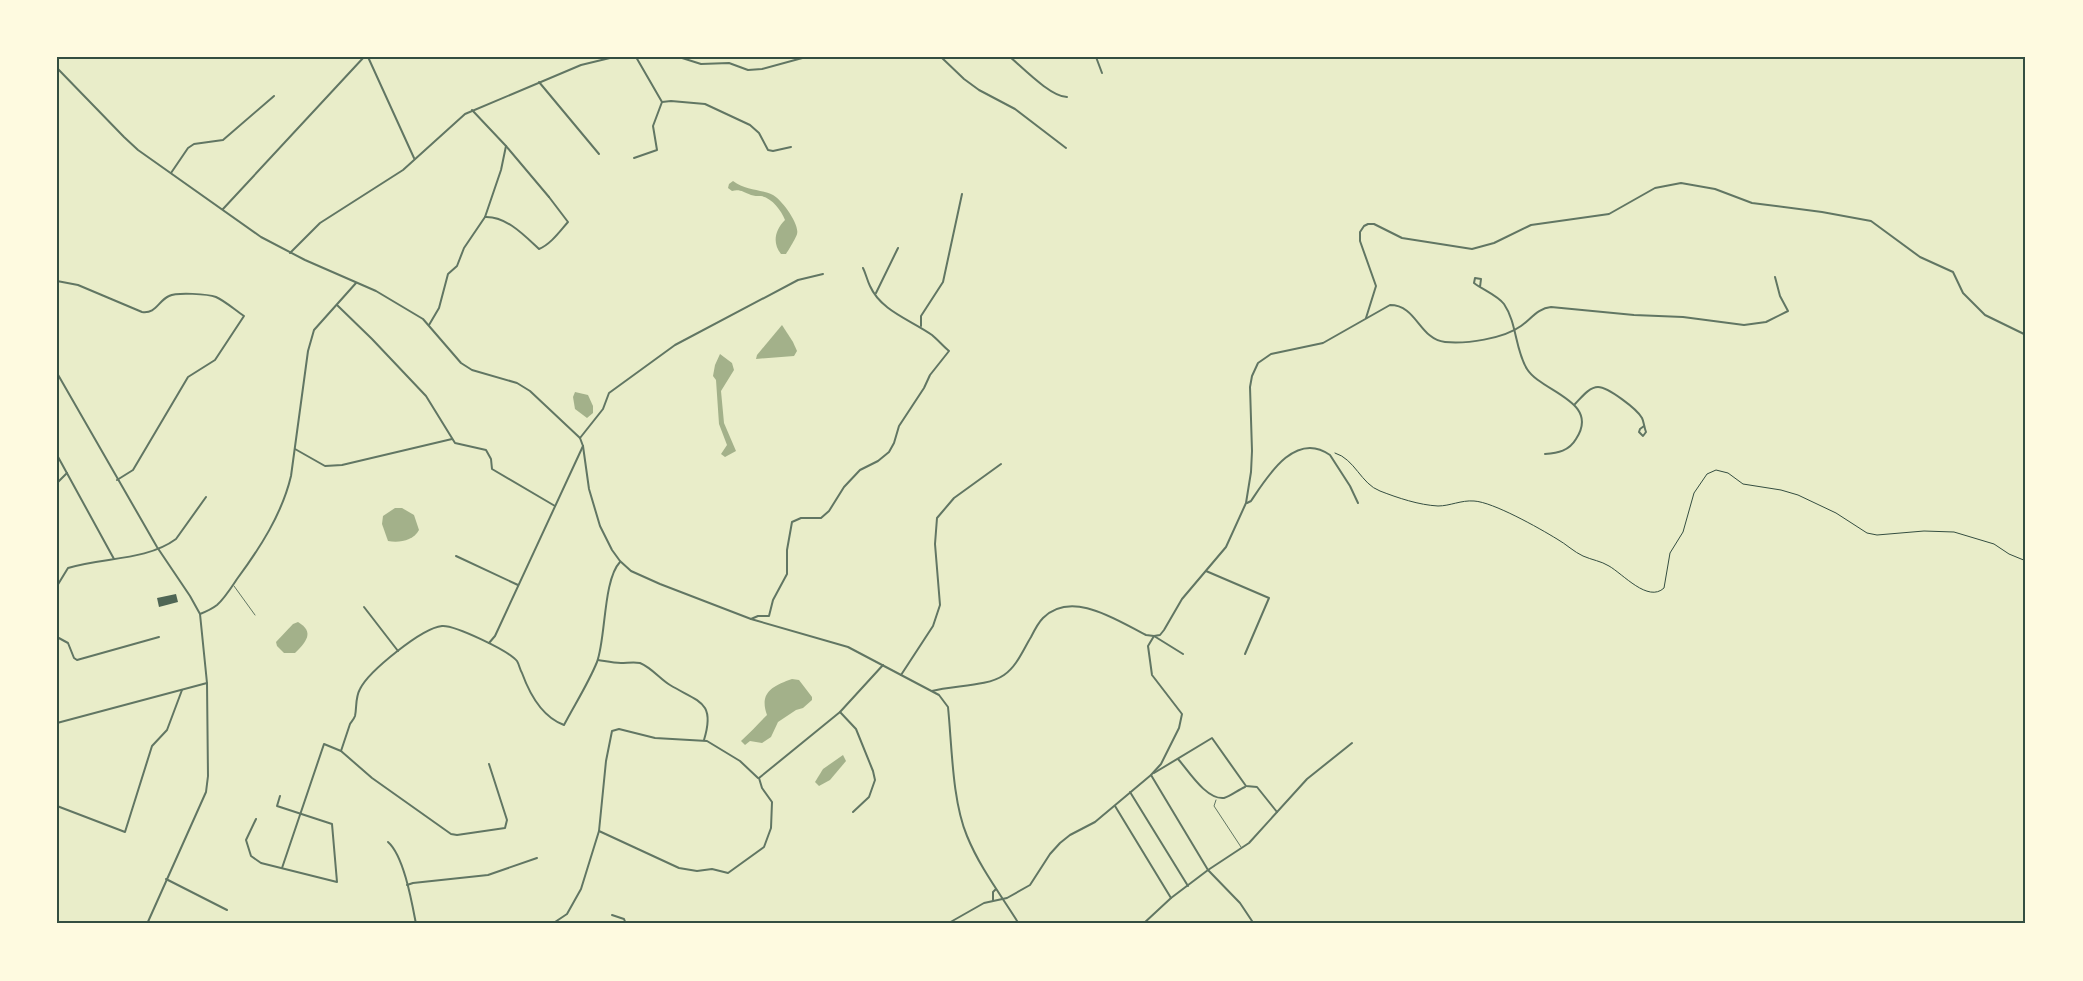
<svg xmlns="http://www.w3.org/2000/svg" width="2083" height="981" font-family="'DM Sans',sans-serif">
<style>
.water{fill:#a3b18a}
.building{fill:#4f6655}
.lines{fill:none;stroke-linecap:round;stroke-linejoin:round}
.path{stroke:#344e41;stroke-width:1}
.service{stroke:#617663;stroke-width:1}
.minor{stroke:#617663;stroke-width:2}
.tertiary{stroke:#617663;stroke-width:2}
.neatline{fill:none;stroke:#344e41;stroke-width:2}
</style>
<rect width="100%" height="100%" fill="#e9edc9"/>
<g class="water">
<path d="M733,181C746,191 761,189 773,195C781,199 800,224 797,234C797,236 788,251 786,254H781C772,243 775,230 785,220C781,210 772,198 761,196C757,196 754,196 751,195C743,192 740,189 732,191L728,188L729,184Z"/>
<polygon points="782,325 793,342 797,351 794,356 756,359 757,355"/>
<polygon points="720,354 732,363 734,370 721,391 724,423 736,451 725,457 721,454 727,445 719,424 716,380 713,376 715,365"/>
<polygon points="575,392 588,395 593,406 593,413 587,418 575,409 573,397"/>
<path d="M395,508H402L414,515L419,530C413,541 399,543 388,541L382,524L383,516Z"/>
<path d="M298,622C315,632 306,642 295,653H284L277,646L276,642L293,624Z"/>
<path d="M792,679L799,680L812,697V700L803,708L796,710L778,722L771,737L762,743L750,741L745,745L741,741C751,732 758,724 767,715C759,693 772,686 792,679Z"/>
<polygon points="843,755 846,761 830,780 819,786 815,782 823,769"/>
</g>
<polygon class="building" points="176,594 178,602 159,607 157,598"/>
<g class="lines">
<path class="path" d="M1335,453C1355,459 1361,484 1380,491C1398,498 1419,505 1438,506C1450,506 1461,500 1474,501C1493,502 1539,528 1557,539C1566,544 1574,552 1583,556C1592,560 1601,561 1609,566C1623,574 1648,603 1664,588L1670,553L1683,532L1694,493L1707,474L1716,470L1728,473L1743,484L1781,490L1798,495L1836,513L1867,533L1877,535L1924,531L1954,532L1994,544L2009,554L2026,561"/>
<g class="service">
<polyline points="234,586 255,615"/>
<polyline points="1216,800 1214,806 1241,847"/>
</g>
<g class="minor">
<polyline points="368,57 414,158"/>
<polyline points="679,57 701,64 729,63 748,70 762,69 806,57"/>
<polyline points="941,57 964,79 979,90 1015,109 1066,148"/>
<path d="M1010,57C1023,68 1051,97 1067,97"/>
<polyline points="1096,57 1102,73"/>
<polyline points="539,82 599,154"/>
<polyline points="662,102 671,101 705,104 750,125 759,133 768,150 773,151 791,147"/>
<polyline points="472,110 506,146 549,197"/>
<polyline points="634,158 657,150 653,126 662,102 636,57"/>
<polyline points="171,173 188,148 194,144 223,140 274,96"/>
<polyline points="223,209 364,57"/>
<path d="M485,217C506,216 524,235 539,249C551,244 560,231 568,222L549,197"/>
<polyline points="290,253 320,223 403,170 465,114 581,65 614,57"/>
<path d="M57,281L78,285L142,312C156,314 158,301 169,296C177,292 208,294 216,297C225,301 235,310 244,316L215,360L188,377L133,470L117,480"/>
<path d="M1480,287L1481,279L1475,278L1474,283C1483,290 1497,295 1504,304C1517,323 1515,350 1527,369C1541,392 1601,401 1576,439C1569,451 1558,453 1545,454"/>
<polyline points="876,293 898,248"/>
<polyline points="337,305 372,339 426,396 455,443 486,450 491,459 492,469 555,506"/>
<polyline points="1366,318 1376,286 1360,241 1360,232 1364,226 1368,224 1374,224 1402,238 1472,249 1494,243 1531,225 1609,214 1655,188 1681,183 1715,189 1752,203 1822,212 1871,221 1920,257 1953,272 1963,293 1985,315 2026,335"/>
<polyline points="429,325 439,308 448,274 457,266 464,248 485,217 501,170 506,146"/>
<polyline points="921,326 921,316 943,282 962,194"/>
<path d="M1575,404C1581,398 1589,387 1598,387C1608,387 1637,409 1642,418C1644,422 1644,427 1646,432L1643,436L1639,432L1640,429L1644,426"/>
<polyline points="580,438 603,409 609,393 675,345 798,280 823,274"/>
<polyline points="295,449 325,466 342,465 452,439"/>
<polyline points="57,455 114,559"/>
<polyline points="57,483 67,473"/>
<path d="M1247,503L1251,501C1267,477 1295,430 1330,455L1350,486L1358,503"/>
<polyline points="456,556 518,585"/>
<polyline points="1206,571 1269,598 1245,654"/>
<path d="M57,586L68,568C103,557 146,561 176,539L206,497"/>
<polyline points="364,607 398,651"/>
<path d="M200,614C205,612 212,609 217,605C224,599 231,588 237,579C260,548 282,514 291,476L308,351L314,330L356,283"/>
<path d="M751,619L758,616H769L773,600L787,574V550L792,522L801,518H821L829,511L844,487L860,470L878,461L889,452L894,443L899,426L924,388L930,375L949,351C943,346 938,340 932,335C911,320 881,311 870,286C867,280 866,274 863,268"/>
<polyline points="57,637 68,643 74,658 77,660 159,637"/>
<polyline points="489,643 495,636 583,446"/>
<path d="M598,660C605,661 613,663 621,663C627,663 634,662 640,663C652,668 660,679 670,685C698,702 716,701 704,740"/>
<polyline points="901,675 933,626 940,605 935,544 937,518 954,498 1001,464"/>
<path d="M932,691C953,685 987,687 1004,675C1017,666 1023,650 1031,637C1034,631 1038,623 1043,618C1072,589 1118,621 1146,635L1154,636L1183,654"/>
<polyline points="840,712 856,729 873,771 875,780 869,797 853,812"/>
<polyline points="57,723 207,683"/>
<path d="M1178,759C1188,770 1206,800 1224,798C1231,796 1238,790 1245,787"/>
<path d="M489,764L507,820L505,828L457,835L451,834L372,778L341,751C344,742 347,733 350,724C351,722 354,719 355,716C357,707 355,698 360,689C369,671 422,628 442,626C455,625 509,651 517,661C519,664 520,670 522,673C530,695 542,717 564,725C575,704 588,684 597,662C606,638 603,580 620,562"/>
<polyline points="1154,773 1212,738 1246,786 1257,787 1277,812"/>
<polyline points="1151,775 1208,870 1240,903 1254,924"/>
<polyline points="1130,792 1188,886"/>
<polyline points="57,806 125,832 152,746 167,730 182,690"/>
<polyline points="1115,806 1171,898"/>
<polyline points="256,819 246,840 251,856 261,863 337,882 332,824 277,806 280,796"/>
<polyline points="599,831 606,761 612,731 619,729 655,738 707,741 740,761 758,778"/>
<path d="M388,842C404,856 412,903 416,924"/>
<polyline points="282,868 324,744 341,751"/>
<polyline points="166,879 227,910"/>
<polyline points="407,885 413,883 488,875 537,858"/>
<polyline points="993,900 993,892 996,889"/>
<polyline points="612,915 624,919 626,924"/>
<polyline points="552,924 567,914 581,889 599,831 679,868 697,871 712,869 728,873 764,847 771,828 772,802 762,788 759,778 840,712 883,665"/>
<polyline points="681,924 689,924"/>
<path d="M947,924L984,903L1007,898L1030,885L1050,854L1060,843L1070,835L1095,822L1151,775L1161,764L1179,728L1182,714L1152,675L1148,646L1154,636L1160,635L1164,630L1182,599L1226,547L1246,503L1251,472L1252,451L1250,387L1252,376L1258,363L1271,354L1323,343L1390,305C1417,305 1419,339 1445,342C1466,344 1503,339 1521,326C1531,319 1538,308 1551,307L1634,315L1683,317L1744,325L1766,322L1788,311L1780,296L1775,277"/>
<polyline points="1143,924 1171,898 1208,870 1249,843 1307,779 1352,743"/>
<polyline points="1396,924 1397,924"/>
</g>
<g class="tertiary">
<path d="M57,68L124,137L138,150L261,237L305,260L376,291L423,319L461,363L472,370L517,383L530,391L580,438L583,446L589,489L600,526L612,550L620,561L631,571L660,584L751,619L848,647L939,695L948,707C952,746 952,800 967,836C980,868 1001,895 1019,924"/>
<polyline points="57,373 157,547 190,596 200,614 207,683 208,776 206,792 147,924"/>
</g>
</g>
<rect width="2083" height="981" fill="none" stroke="#fefae0" stroke-width="117"/>
<rect x="58" y="58" width="1966" height="864" class="neatline"/>
</svg>
